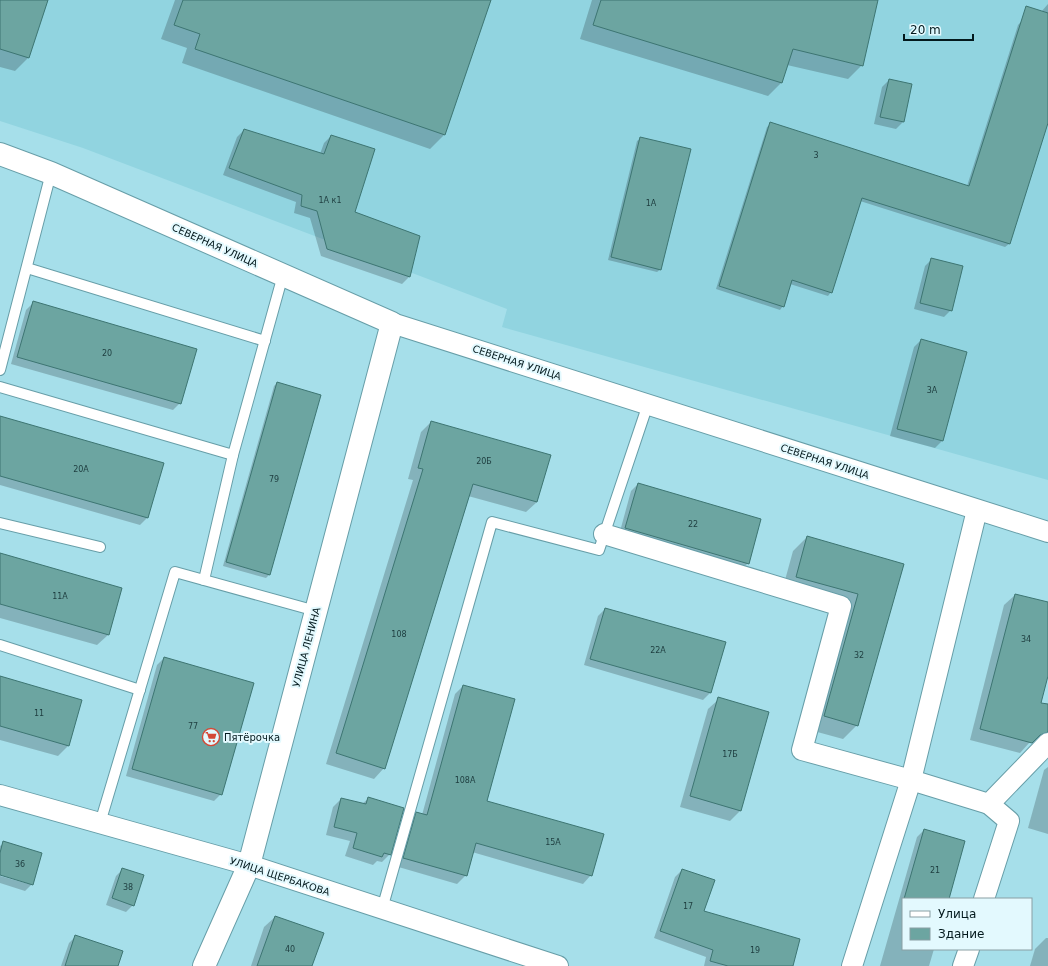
<svg xmlns="http://www.w3.org/2000/svg" width="1048" height="966" font-family="'DejaVu Sans',sans-serif">
<style>
.built{fill:#91d4e0}
.shadow{fill:#0003}
.building{fill:#6ca5a1;stroke:#3d7572}
.lines{fill:none;stroke-linecap:round;stroke-linejoin:round}
.service-casing{stroke:#679ea8;stroke-width:12}
.minor-casing{stroke:#679ea8;stroke-width:22}
.tertiary-casing{stroke:#679ea8;stroke-width:24}
.service{stroke:#fff;stroke-width:10}
.minor{stroke:#fff;stroke-width:20}
.tertiary{stroke:#fff;stroke-width:22}
.labels{text-anchor:middle;stroke-width:4;stroke-linejoin:round;paint-order:stroke}
.number-label{font-size:8px;fill:#1d3c3e}
.street-label{font-size:10px;fill:#03191d;stroke:#e3f9fe}
.poi-label{font-size:10px;fill:#03191d;stroke:#e3f9fe;text-anchor:start}
</style>
<rect width="100%" height="100%" fill="#a6dfea"/>
<polygon class="built" points="0,0 1048,0 1048,480 502,327 507,309 83,148 0,121"/>
<g class="shadow">
<polygon points="0,0 47,0 29,57 15,71 0,67"/>
<polygon points="175,0 490,0 444,135 430,149 182,63 187,48 161,39"/>
<polygon points="592,0 877,0 862,65 848,79 787,65 782,82 768,96 580,39"/>
<polygon points="1048,4 1048,120 1009,244 1005,247 860,201 831,292 828,296 790,284 783,306 780,310 716,289 767,127 771,124 967,186 1018,25 1029,13 1041,12"/>
<polygon points="889,80 911,85 903,122 896,129 874,124 882,87"/>
<polygon points="244,130 320,154 324,143 331,136 354,212 419,236 409,277 402,284 321,256 310,218 294,213 296,202 223,175 237,137"/>
<polygon points="641,138 661,269 657,272 608,260 637,141"/>
<polygon points="932,259 951,310 944,317 914,309 925,266"/>
<polygon points="33,303 180,403 173,410 11,364 26,310"/>
<polygon points="921,340 942,441 935,448 890,436 914,347"/>
<polygon points="277,383 269,575 266,578 223,566 274,386"/>
<polygon points="0,417 147,518 140,525 0,485"/>
<polygon points="431,422 537,502 526,512 468,496 384,768 374,779 326,764 413,480 408,479 421,432"/>
<polygon points="638,484 748,563 741,570 619,535 631,491"/>
<polygon points="807,537 902,565 857,725 843,739 810,730 844,608 782,591 793,551"/>
<polygon points="0,554 121,589 108,635 97,645 0,618"/>
<polygon points="1015,595 1048,603 1048,672 1030,742 1020,753 970,740 1004,605"/>
<polygon points="605,609 710,693 703,700 584,665 598,616"/>
<polygon points="164,658 221,794 214,801 126,776 157,665"/>
<polygon points="0,677 68,746 58,756 0,740"/>
<polygon points="463,686 486,801 591,875 583,884 472,852 466,875 457,884 395,866 408,822 417,813 422,815 455,694"/>
<polygon points="719,699 741,810 730,821 680,807 708,709"/>
<polygon points="1048,767 1048,834 1028,828 1044,770"/>
<polygon points="369,798 390,854 382,862 377,861 373,865 345,856 350,841 326,835 333,807 341,799 362,804"/>
<polygon points="924,830 948,899 903,899 903,949 934,949 929,966 880,966 917,837"/>
<polygon points="4,843 32,884 25,891 0,883 0,876 29,884 29,882 0,874 0,846"/>
<polygon points="123,869 133,905 126,912 106,905 116,876"/>
<polygon points="682,870 703,912 792,966 704,966 706,957 654,938 675,877"/>
<polygon points="275,917 311,966 251,966 264,927"/>
<polygon points="76,936 117,966 61,966 69,943"/>
<polygon points="1046,938 1048,938 1048,966 1030,966 1035,949"/>
</g>
<g class="building">
<polygon points="0,0 48,0 29,58 0,49"/>
<polygon points="183,0 491,0 445,135 195,49 200,34 174,25"/>
<polygon points="601,0 878,0 863,66 793,49 782,83 593,25"/>
<polygon points="1026,6 1048,13 1048,123 1010,244 862,198 832,293 792,280 784,307 719,286 770,122 969,186"/>
<polygon points="889,79 912,84 904,122 880,117"/>
<polygon points="244,129 324,154 331,135 375,149 355,212 420,236 410,277 327,249 317,211 301,206 302,195 229,168"/>
<polygon points="640,137 691,149 661,270 611,257"/>
<polygon points="931,258 963,266 952,311 920,303"/>
<polygon points="33,301 197,349 181,404 17,357"/>
<polygon points="921,339 967,352 943,441 897,429"/>
<polygon points="277,382 321,395 270,575 226,562"/>
<polygon points="0,416 164,463 148,518 0,476"/>
<polygon points="431,421 551,455 537,502 473,484 385,769 336,753 423,469 418,468"/>
<polygon points="638,483 761,519 749,564 625,528"/>
<polygon points="807,536 904,564 858,726 824,716 858,594 796,577"/>
<polygon points="0,553 122,588 109,635 0,604"/>
<polygon points="1015,594 1048,602 1048,676 1041,703 1048,704 1048,732 1040,735 1032,743 980,729"/>
<polygon points="605,608 726,642 711,693 590,659"/>
<polygon points="164,657 254,683 222,795 132,769"/>
<polygon points="0,676 82,700 69,746 0,726"/>
<polygon points="463,685 515,699 487,801 604,834 592,876 476,843 467,876 403,858 416,812 427,815"/>
<polygon points="718,697 769,712 741,811 690,796"/>
<polygon points="368,797 404,808 391,855 384,853 382,857 353,848 357,833 334,827 341,798 366,804"/>
<polygon points="924,829 965,841 949,899 904,899"/>
<polygon points="3,841 42,853 33,885 0,875 0,853"/>
<polygon points="122,868 144,875 134,906 112,898"/>
<polygon points="682,869 715,880 704,911 800,939 793,966 728,966 710,961 713,950 660,931"/>
<polygon points="275,916 324,933 312,966 257,966"/>
<polygon points="75,935 123,951 118,966 65,966"/>
</g>
<g class="lines">
<g class="service-casing">
<g id="service">
<polyline points="27,268 265,341"/>
<polyline points="0,370 51,173"/>
<polyline points="0,387 233,455 283,275"/>
<polyline points="0,523 100,547"/>
<polyline points="204,580 233,455"/>
<polyline points="0,645 140,690"/>
<polyline points="100,823 175,572 316,611"/>
<polyline points="382,909 492,522 599,550 648,404"/>
</g>
</g>
<g class="minor-casing">
<g id="minor">
<polyline points="392,323 1048,532"/>
<polyline points="604,534 841,606 802,750 911,780 989,804 1048,743"/>
<polyline points="0,795 249,865 558,966"/>
<polyline points="984,899 1009,821 989,804"/>
<polyline points="852,966 911,780 977,510"/>
<polyline points="963,966 969,949"/>
</g>
</g>
<g class="tertiary-casing">
<polyline id="tertiary" points="0,154 51,173 392,323 249,865 204,966"/>
</g>
<use href="#service" class="service"/>
<use href="#minor" class="minor"/>
<use href="#tertiary" class="tertiary"/>
</g>
<defs>
<g id="supermarket-ring" transform="scale(0.9)"><circle r="9.5" fill="#e3f9fe" stroke="#d44836" stroke-width="1.5"/><path d="M-6-5.5h2.5l.6 2H6L4.5 2H-2.5L-4.4-4H-6ZM-1.5 3.2a1.3 1.3 0 1 0 .1 0ZM3 3.2a1.3 1.3 0 1 0 .1 0Z" fill="#d44836"/></g>
</defs>
<g fill-rule="evenodd">
<use href="#supermarket-ring" x="211" y="737"/>
</g>
<g class="labels">
<g class="number-label">
<text x="816" y="158">3</text>
<text x="330" y="203">1А к1</text>
<text x="651" y="206">1А</text>
<text x="107" y="356">20</text>
<text x="932" y="393">3А</text>
<text x="484" y="464">20Б</text>
<text x="81" y="472">20А</text>
<text x="274" y="482">79</text>
<text x="693" y="527">22</text>
<text x="60" y="599">11А</text>
<text x="399" y="637">108</text>
<text x="1026" y="642">34</text>
<text x="658" y="653">22А</text>
<text x="859" y="658">32</text>
<text x="39" y="716">11</text>
<text x="193" y="729">77</text>
<text x="730" y="757">17Б</text>
<text x="465" y="783">108А</text>
<text x="553" y="845">15А</text>
<text x="20" y="867">36</text>
<text x="935" y="873">21</text>
<text x="128" y="890">38</text>
<text x="688" y="909">17</text>
<text x="290" y="952">40</text>
<text x="755" y="953">19</text>
</g>
<g class="street-label">
<text transform="translate(215 245) rotate(24)" y="4">СЕВЕРНАЯ УЛИЦА</text>
<text transform="translate(517 362) rotate(18)" y="4">СЕВЕРНАЯ УЛИЦА</text>
<text transform="translate(825 461) rotate(18)" y="4">СЕВЕРНАЯ УЛИЦА</text>
<text transform="translate(306 647) rotate(-75)" y="4">УЛИЦА ЛЕНИНА</text>
<text transform="translate(280 876) rotate(18)" y="4">УЛИЦА ЩЕРБАКОВА</text>
</g>
<g class="poi-label">
<text x="224" y="741">Пятёрочка</text>
</g>
</g>
<rect x="902" y="898" width="130" height="52" fill="#e3f9fe" stroke="#899fa4"/>
<rect x="910" y="911" width="20" height="6" fill="#ffffff" stroke="#899fa4"/>
<text x="938" y="918" font-size="12" fill="#03191d">Улица</text>
<rect x="910" y="928" width="20" height="12" fill="#6ca5a1" stroke="#899fa4"/>
<text x="938" y="938" font-size="12" fill="#03191d">Здание</text>
<path d="M904 34v6h69v-6" fill="none" stroke="#03191d" stroke-width="2"/>
<text x="910" y="34" font-size="12" fill="#03191d" stroke="#e3f9fe" stroke-width="3" paint-order="stroke">20 m</text>
</svg>
